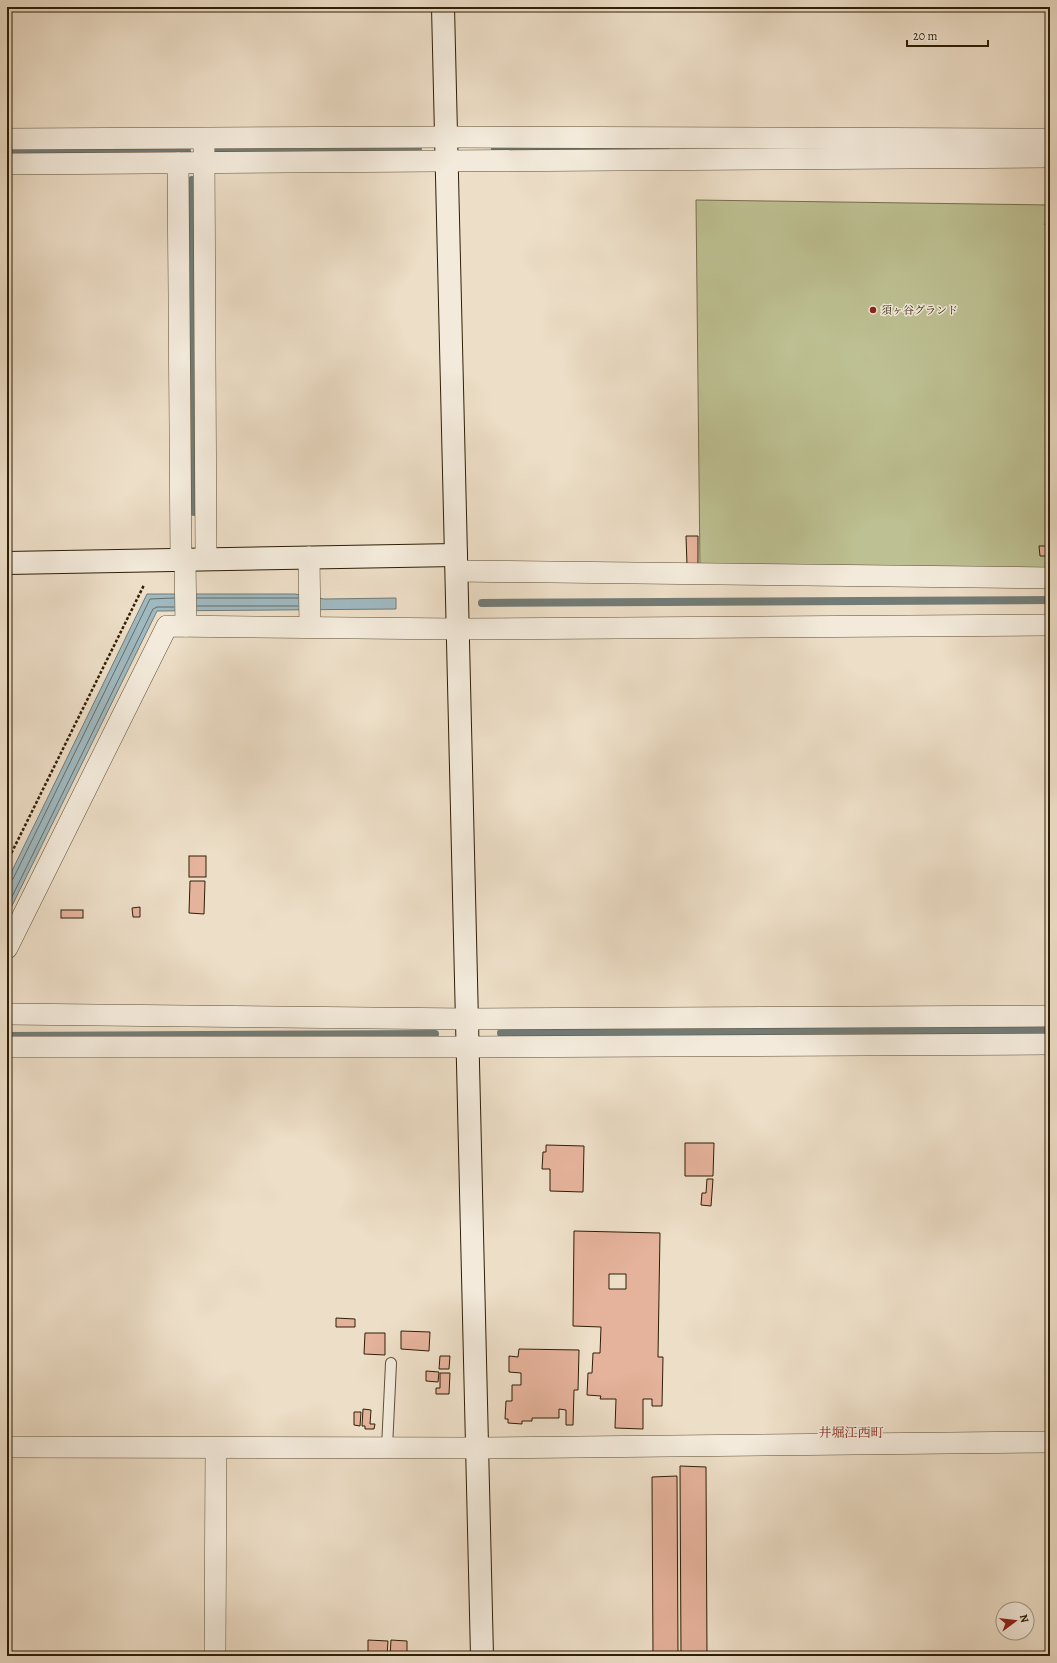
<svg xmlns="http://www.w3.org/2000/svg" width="1057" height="1663" font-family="Alegreya,'Noto Serif JP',serif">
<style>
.green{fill:#bdc092;stroke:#76704c}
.water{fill:#9fb9c1;stroke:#727b76}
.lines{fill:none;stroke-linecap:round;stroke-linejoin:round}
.shore{stroke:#676c64;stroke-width:1}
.stream{stroke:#727b76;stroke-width:8}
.building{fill:#e5b29b;stroke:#2f1f06;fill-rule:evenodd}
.lane-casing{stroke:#5e4f36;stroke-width:12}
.street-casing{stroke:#5e4f36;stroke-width:22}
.secondary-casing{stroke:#2f1f06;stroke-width:24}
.path{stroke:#2f1f06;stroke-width:2.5;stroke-dasharray:3 2;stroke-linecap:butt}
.lane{stroke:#f3eadb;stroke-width:10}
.street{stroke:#f3eadb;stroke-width:21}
.secondary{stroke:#f3eadb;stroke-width:22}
.poi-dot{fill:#8f2418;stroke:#f3eadb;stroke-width:1.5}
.labels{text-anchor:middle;stroke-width:3;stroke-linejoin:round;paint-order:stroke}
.poi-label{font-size:11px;fill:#2f1f06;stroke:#f3eadb;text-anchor:start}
.quarter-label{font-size:13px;fill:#7a1f14;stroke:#f3eadb}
</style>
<rect width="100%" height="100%" fill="#eddec7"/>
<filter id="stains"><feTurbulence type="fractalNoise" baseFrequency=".005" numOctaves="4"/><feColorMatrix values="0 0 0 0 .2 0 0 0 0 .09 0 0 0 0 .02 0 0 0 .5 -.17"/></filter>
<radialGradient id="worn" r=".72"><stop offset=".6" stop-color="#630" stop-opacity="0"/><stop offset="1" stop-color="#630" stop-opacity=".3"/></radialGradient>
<polygon class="green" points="696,200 1050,205 1050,568 700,568"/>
<polygon class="water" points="147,594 295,594 324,599 396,598 396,609 157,611 7,916 7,881"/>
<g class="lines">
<g class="shore">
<polyline points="197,598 298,598"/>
<polyline points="197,606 298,606"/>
<polyline points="7,881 13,879 150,599 174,598"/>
<polyline points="7,907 153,609 157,607 174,607"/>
</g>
<g class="stream">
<polyline points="495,149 666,148"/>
<polyline points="218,151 418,150"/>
<polyline points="7,152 187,151"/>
<polyline points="192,180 194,512"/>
<polyline points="482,603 1050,600"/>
<polyline points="501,1033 1050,1030"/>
<polyline points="7,1036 435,1034"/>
</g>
</g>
<g class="building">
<polygon points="1047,215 1050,215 1050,226 1045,225"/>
<polygon points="686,536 698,536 698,564 687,565"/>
<polygon points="1039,546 1050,546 1050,556 1040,556"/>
<rect x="189" y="856" width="17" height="21"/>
<polygon points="190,881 205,881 204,914 189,913"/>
<polygon points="140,907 140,917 133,917 132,908"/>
<rect x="61" y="910" width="22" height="8"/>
<polygon points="685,1143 714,1143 713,1176 685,1176"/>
<polygon points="546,1145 584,1146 583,1192 550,1191 550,1169 542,1169 543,1152 546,1152"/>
<polygon points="707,1179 713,1179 711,1206 701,1205 702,1193 706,1193"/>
<path d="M574,1231L660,1233L658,1357H663L662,1406H652V1399H643V1429L615,1428L616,1399H600L601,1396L587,1395L588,1373H592L593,1353H600L601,1327L573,1326ZM609,1274H626V1289H609Z"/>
<polygon points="336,1318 355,1319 355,1327 336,1327"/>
<polygon points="401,1331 430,1332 429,1351 401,1349"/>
<polygon points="365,1333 385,1333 385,1355 364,1354"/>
<polygon points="519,1349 579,1350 578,1390 574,1390 573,1425 566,1425 566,1410 559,1409 559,1418 532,1418 532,1421 522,1421 522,1424 508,1423 508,1419 505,1419 506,1401 512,1401 512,1385 521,1385 521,1373 509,1372 509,1356 518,1357"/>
<polygon points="440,1356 450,1356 449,1369 439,1369"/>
<polygon points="426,1371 439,1372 438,1382 426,1381"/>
<polygon points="440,1373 450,1373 449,1394 436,1394 436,1388 440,1388"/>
<polygon points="363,1409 371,1410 370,1424 375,1424 374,1429 365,1429 365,1426 362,1426"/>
<polygon points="354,1412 361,1412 360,1426 354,1425"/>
<polygon points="680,1466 706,1467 707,1656 681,1656"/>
<polygon points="677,1476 678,1656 653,1656 652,1477"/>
<polygon points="368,1640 388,1641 387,1656 377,1656 377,1652 368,1652"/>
<polygon points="391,1640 407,1641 407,1656 390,1656"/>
</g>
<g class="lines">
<g class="lane-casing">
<polyline id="lane" points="387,1448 391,1363"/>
</g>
<g class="street-casing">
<g id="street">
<polyline points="7,139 446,137 1050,139"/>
<polyline points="204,149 206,559"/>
<polyline points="178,163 181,560"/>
<polyline points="7,164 1050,157"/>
<polyline points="309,557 310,627"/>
<polyline points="185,560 186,626"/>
<polyline points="457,571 1050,578"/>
<polyline points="7,948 167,626 458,629 1050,625"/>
<polyline points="7,1014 467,1019 1050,1016"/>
<polyline points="7,1047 468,1047 1050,1044"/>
<polyline points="7,1447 478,1448 1050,1442"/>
<polyline points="215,1656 216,1448"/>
</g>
</g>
<g class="secondary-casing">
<g id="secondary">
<polyline points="443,7 482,1656"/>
<polyline points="7,563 456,555"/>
</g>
</g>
<polyline class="path" points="7,862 144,585"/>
<use href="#lane" class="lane"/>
<use href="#street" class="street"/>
<use href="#secondary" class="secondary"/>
</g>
<circle class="poi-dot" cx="873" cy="310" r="4"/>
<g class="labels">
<g class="poi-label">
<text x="881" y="314">須ヶ谷グランド</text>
</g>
<g class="quarter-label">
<text x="851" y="1437">井堀江西町</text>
</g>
</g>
<rect width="1057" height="1663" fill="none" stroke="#eddec7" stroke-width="24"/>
<rect x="8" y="8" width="1041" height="1647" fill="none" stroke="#2f1f06" stroke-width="2"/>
<rect x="12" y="12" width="1033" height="1639" fill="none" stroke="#2f1f06"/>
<g transform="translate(1015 1621) rotate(75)"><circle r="19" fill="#f3eadb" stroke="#a59986"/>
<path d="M0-3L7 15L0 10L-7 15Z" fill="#8f2418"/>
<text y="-6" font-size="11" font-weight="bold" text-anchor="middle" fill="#2f1f06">N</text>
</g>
<path d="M907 40v6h81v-6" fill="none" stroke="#2f1f06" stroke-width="2"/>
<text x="913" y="40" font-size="12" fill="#2f1f06" stroke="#f3eadb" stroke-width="3" paint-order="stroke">20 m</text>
<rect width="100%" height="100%" filter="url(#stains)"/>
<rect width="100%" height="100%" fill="url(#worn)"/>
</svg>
